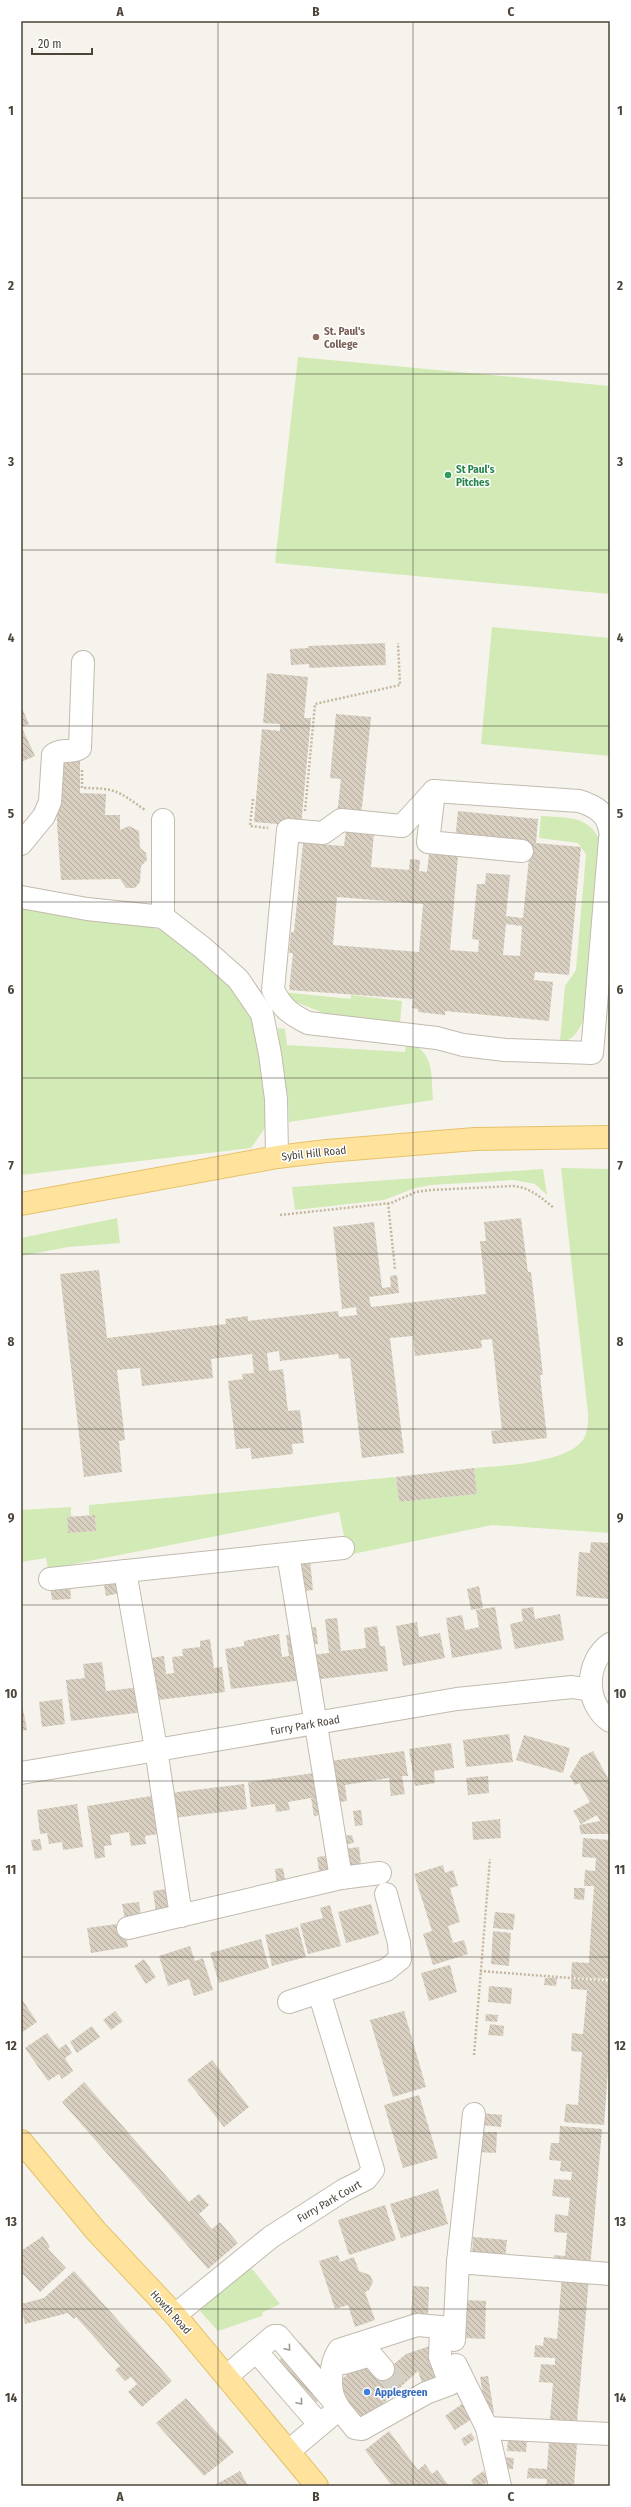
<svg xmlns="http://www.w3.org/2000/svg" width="631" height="2507" font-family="'Fira Sans Condensed',sans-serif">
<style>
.grass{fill:#d2eab5}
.building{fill:url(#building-back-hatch);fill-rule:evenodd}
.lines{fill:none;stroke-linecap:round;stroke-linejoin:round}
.minor-tunnel{stroke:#d4d0c8;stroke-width:22;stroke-dasharray:22 11;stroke-linecap:butt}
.minor-casing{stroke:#c2bbae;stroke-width:24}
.major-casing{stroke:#e6c16a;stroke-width:24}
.path{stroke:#c4b79f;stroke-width:2.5;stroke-dasharray:2 2;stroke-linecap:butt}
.minor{stroke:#fff;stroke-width:22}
.major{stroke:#ffe39c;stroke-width:22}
.oneway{stroke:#9c9892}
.grid{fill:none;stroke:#4b4439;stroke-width:1;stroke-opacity:0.55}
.education-dot{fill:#8d6e63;stroke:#fff;stroke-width:1.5}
.leisure-dot{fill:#2e9e5b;stroke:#fff;stroke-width:1.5}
.shop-dot{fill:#3f7fe0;stroke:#fff;stroke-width:1.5}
.labels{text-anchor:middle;stroke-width:3;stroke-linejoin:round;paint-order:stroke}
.education-label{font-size:11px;font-weight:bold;fill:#785e54;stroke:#fff;text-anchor:start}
.leisure-label{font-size:11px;font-weight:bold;fill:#27864d;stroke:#fff;text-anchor:start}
.street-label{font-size:11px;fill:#4b4439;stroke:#fff}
.shop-label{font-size:11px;font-weight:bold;fill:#366cbe;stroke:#fff;text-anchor:start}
.neatline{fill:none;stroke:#4b4439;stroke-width:1.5}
.grid-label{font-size:13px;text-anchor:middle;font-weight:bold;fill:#4b4439}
</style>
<defs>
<pattern id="building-back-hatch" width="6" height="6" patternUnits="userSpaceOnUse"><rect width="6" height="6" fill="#d8cfc1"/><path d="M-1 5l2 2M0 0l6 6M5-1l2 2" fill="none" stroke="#b1aa9e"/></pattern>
</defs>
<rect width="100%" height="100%" fill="#f6f3ec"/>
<g class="grass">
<polygon points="298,357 610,386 610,594 275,563"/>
<polygon points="492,627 610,638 610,756 481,744"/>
<path d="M541,816C565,818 588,815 599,839L583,1021C578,1032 572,1042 560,1041L565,986L576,970L586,854L578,843L539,838Z"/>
<polygon points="21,905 139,924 168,932 231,984 253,1014 270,1121 251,1148 21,1175"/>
<polygon points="282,992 351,999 351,995 402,1001 400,1024 336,1018 286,998"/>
<path d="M278,1028L285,1029L287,1045L405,1052L407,1041C435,1053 431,1073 433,1100L289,1122C288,1106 290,1088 280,1075Z"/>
<path d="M561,1168L610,1169V1533L492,1525L348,1555L339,1512L48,1569L46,1558L21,1562V1510L71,1507V1517H67L68,1533L96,1531L95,1515H89V1505L396,1477L399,1502L477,1494L474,1468C502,1466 566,1463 583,1440C588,1433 588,1422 588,1413Z"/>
<polygon points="543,1169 547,1195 535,1184 514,1180 431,1185 415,1188 384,1200 295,1210 292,1187"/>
<polygon points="117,1218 120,1243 68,1247 21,1256 21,1238"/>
<polygon points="245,2267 253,2270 280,2304 263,2312 262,2316 218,2331 200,2311"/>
</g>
<g class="building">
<polygon points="385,643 386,665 309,668 309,664 291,665 290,649 308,648 308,646"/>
<polygon points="267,673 308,677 304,718 311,718 301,826 254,822 262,729 280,731 280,724 263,723"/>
<polygon points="21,706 29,724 21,727"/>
<polygon points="336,714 371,717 361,817 337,815 341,779 330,778"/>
<polygon points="23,730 35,756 21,762 21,731"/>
<polygon points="57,761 80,761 80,793 106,794 105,815 120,815 120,830 129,826 139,831 140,848 146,853 147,860 141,866 140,882 135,888 126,888 120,879 61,880 57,824"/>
<path d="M458,811L538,819L536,843L581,847L569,975L535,972L534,980L553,982L549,1021L445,1011V1015L418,1012V1009L412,1008L413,999L289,990L293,953H289L291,932H294L303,843L344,846L346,831L374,833L371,867L409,870L410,859L420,860L419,871L427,872L429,854L458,856L450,950L478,952L479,940L472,939L477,884H485L486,873L510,875L506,916L523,918L530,848L455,841ZM337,897L423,904L419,952L333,945ZM506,924L522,926L520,956L503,955Z"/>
<polygon points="521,1218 528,1272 531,1272 543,1375 540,1375 547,1438 493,1444 491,1431 502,1430 492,1339 481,1340 482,1348 415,1356 413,1336 390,1338 404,1453 362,1458 350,1358 339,1359 338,1354 280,1361 279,1351 267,1353 269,1371 283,1369 288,1411 300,1410 304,1443 292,1444 293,1454 252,1459 250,1448 236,1449 228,1381 243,1379 242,1374 254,1373 252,1354 211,1359 213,1378 142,1386 140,1368 117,1370 125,1440 119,1441 122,1472 84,1477 60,1274 99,1270 107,1338 226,1324 225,1319 248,1316 248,1321 338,1311 339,1317 357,1315 356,1307 342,1309 333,1227 374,1222 382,1288 391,1287 390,1276 397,1275 399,1293 369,1297 371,1307 486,1294 480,1241 486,1241 484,1222"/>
<polygon points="474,1468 477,1494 399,1502 396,1477"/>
<polygon points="95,1515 96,1531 68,1533 67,1517"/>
<polygon points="591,1542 610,1543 608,1599 576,1596 579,1552 590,1553"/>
<polygon points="310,1560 313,1590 298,1592 294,1561"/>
<polygon points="121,1576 125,1592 106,1596 103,1580"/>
<polygon points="70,1583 71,1599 52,1600 50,1585"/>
<polygon points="479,1586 483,1608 471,1610 467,1589"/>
<polygon points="495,1607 502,1649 452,1658 446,1618 462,1615 465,1630 479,1627 476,1610"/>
<polygon points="533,1607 535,1619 560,1614 564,1640 515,1649 510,1624 523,1621 521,1609"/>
<polygon points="337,1618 341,1651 366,1648 364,1628 377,1626 380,1646 385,1646 388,1671 313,1680 310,1655 329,1653 325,1619"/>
<polygon points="417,1622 419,1637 440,1633 445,1658 403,1666 396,1626"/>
<polygon points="316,1627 318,1644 308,1645 306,1628"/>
<polygon points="298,1633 303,1680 231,1689 225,1649 244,1646 244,1641 279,1634 282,1657 289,1656 286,1635"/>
<polygon points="210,1639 214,1668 222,1667 225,1692 150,1701 151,1658 164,1656 166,1674 174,1673 172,1657 183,1656 182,1649 200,1647 200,1641"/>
<polygon points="102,1662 106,1691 141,1687 144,1712 71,1721 66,1680 85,1678 83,1664"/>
<polygon points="21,1699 27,1730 21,1731"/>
<polygon points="62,1699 65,1724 42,1727 39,1702"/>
<polygon points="509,1734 513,1762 466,1767 463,1740"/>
<polygon points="524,1735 570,1748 563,1773 516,1760"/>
<polygon points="451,1743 454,1768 434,1771 435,1783 415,1786 409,1749"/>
<polygon points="404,1751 408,1776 402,1776 405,1794 391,1796 389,1778 345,1785 347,1801 333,1803 330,1761"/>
<polygon points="593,1751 610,1782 610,1834 581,1834 579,1825 600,1821 597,1815 581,1824 573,1811 590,1802 579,1783 575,1785 570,1776 581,1757"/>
<polygon points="321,1772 327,1814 314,1816 311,1798 288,1802 290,1810 276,1812 275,1804 251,1807 248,1782"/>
<polygon points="488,1776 489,1793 468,1795 466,1778"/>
<polygon points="244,1784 247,1809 173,1818 170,1793"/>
<polygon points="158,1795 164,1833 145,1836 146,1844 131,1846 129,1832 110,1835 112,1845 104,1846 105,1857 95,1859 87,1806"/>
<polygon points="77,1804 83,1847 63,1850 62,1842 49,1844 47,1833 40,1834 37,1810"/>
<polygon points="361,1810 363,1825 355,1826 353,1811"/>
<polygon points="500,1819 501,1838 473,1840 472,1822"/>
<polygon points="352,1835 354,1843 342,1845 341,1836"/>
<polygon points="583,1838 610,1840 610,1979 571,1977 572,1962 589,1963 589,1959 594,1886 584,1886 585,1870 595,1871 596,1858 582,1857"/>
<polygon points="40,1839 42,1850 33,1851 31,1840"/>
<polygon points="359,1847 361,1864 347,1867 344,1849"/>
<polygon points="333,1855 336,1875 320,1877 317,1857"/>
<polygon points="443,1865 445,1873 453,1870 458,1886 450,1888 460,1922 448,1926 453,1943 464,1940 468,1954 433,1965 423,1934 432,1931 414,1874"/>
<polygon points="283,1868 286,1884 277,1885 275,1869"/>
<polygon points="173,1888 176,1910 156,1913 153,1891"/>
<polygon points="574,1888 585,1888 584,1900 574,1899"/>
<polygon points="139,1902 141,1917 125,1919 122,1904"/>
<polygon points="371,1904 379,1934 346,1943 338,1912"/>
<polygon points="330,1905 341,1946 308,1954 300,1924 323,1918 320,1908"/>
<polygon points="495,1912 515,1914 513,1930 493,1928"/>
<polygon points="124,1923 128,1947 91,1953 87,1928"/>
<polygon points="298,1927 306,1957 272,1966 265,1935"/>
<polygon points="493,1931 511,1933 509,1966 491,1964"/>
<polygon points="261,1939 269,1968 219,1983 210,1953"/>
<polygon points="190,1946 195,1961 203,1958 213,1990 194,1996 189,1979 168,1986 159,1956"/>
<polygon points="144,1959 156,1977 146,1984 134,1966"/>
<polygon points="450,1965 457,1992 429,2001 421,1973"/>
<polygon points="545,1978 557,1978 556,1986 544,1985"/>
<polygon points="571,1979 610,1982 610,2043 604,2125 564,2122 566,2104 578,2105 582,2052 571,2051 572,2033 583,2034 587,1990 571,1989"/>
<polygon points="489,1986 512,1988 511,2004 488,2002"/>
<polygon points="21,1998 37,2022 21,2033"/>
<polygon points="115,2011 123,2021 111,2030 103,2020"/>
<polygon points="404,2011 426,2087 393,2097 370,2020"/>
<polygon points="486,2014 498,2015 497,2022 485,2021"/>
<polygon points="490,2024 504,2026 503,2036 488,2035"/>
<polygon points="92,2026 100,2037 77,2053 70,2042"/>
<polygon points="47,2033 59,2049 66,2044 72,2053 65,2058 73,2071 62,2079 59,2074 48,2081 25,2048"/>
<polygon points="212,2060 249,2107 224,2127 187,2080"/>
<polygon points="84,2082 189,2202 199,2194 209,2205 199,2214 212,2229 220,2222 238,2243 208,2269 62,2102"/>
<polygon points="419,2095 438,2158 403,2168 384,2105"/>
<polygon points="481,2113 502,2115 501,2127 481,2125"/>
<polygon points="560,2126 602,2129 590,2269 553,2266 554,2255 565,2256 567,2233 554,2232 555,2214 568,2216 570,2198 552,2196 554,2179 571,2180 572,2172 560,2171 561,2161 549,2160 551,2143 559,2143"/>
<polygon points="480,2132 497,2132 496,2153 479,2152"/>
<polygon points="438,2189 448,2224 401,2238 390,2204"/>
<polygon points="385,2205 396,2240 349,2255 338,2220"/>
<polygon points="43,2236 50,2247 48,2249 66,2268 40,2292 21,2272 21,2251"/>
<polygon points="473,2237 507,2240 505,2259 472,2256"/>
<polygon points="338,2255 340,2262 354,2257 359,2271 370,2275 373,2282 369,2290 365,2292 375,2320 355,2327 348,2305 335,2309 319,2261"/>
<polygon points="74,2271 172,2381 142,2407 128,2392 137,2384 131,2377 125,2381 115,2370 120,2366 76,2317 74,2319 68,2313 25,2324 21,2304 44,2298"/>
<polygon points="562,2275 589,2277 577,2422 550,2419 553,2383 539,2382 541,2364 555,2365 555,2358 534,2357 535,2345 543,2346 544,2337 557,2339"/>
<polygon points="413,2286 429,2287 428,2317 411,2316"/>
<polygon points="465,2300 486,2301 485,2339 464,2338"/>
<polygon points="300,2342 325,2371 331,2366 342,2379 355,2368 370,2361 381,2375 406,2354 430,2346 441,2376 422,2383 418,2371 364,2421 341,2394 321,2398 300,2417 263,2374"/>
<polygon points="488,2376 494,2413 486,2414 480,2377"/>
<polygon points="186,2398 234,2452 204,2476 156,2423"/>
<polygon points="462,2404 472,2419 455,2430 445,2416"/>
<polygon points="389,2431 418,2470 425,2464 432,2474 437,2470 449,2486 392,2486 365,2450"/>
<polygon points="471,2433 475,2439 465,2446 461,2439"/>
<polygon points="508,2439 527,2441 526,2452 507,2451"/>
<polygon points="549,2442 577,2444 574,2486 546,2486 547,2479 527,2478 528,2468 547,2469"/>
<polygon points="503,2457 514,2458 513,2469 502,2469"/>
<polygon points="240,2471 248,2486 213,2486"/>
<polygon points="483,2471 490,2480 481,2486 475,2486 471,2480"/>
</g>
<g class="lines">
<polyline class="minor-tunnel" points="383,2369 400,2389"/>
<g class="minor-casing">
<g id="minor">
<path d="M434,791L402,826L341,820L323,833L288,830L273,990C282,1008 290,1014 308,1023L437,1038L463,1045L505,1050L592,1053L610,839"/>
<path d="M434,791L579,801C596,806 608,814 610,831"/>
<polyline points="434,791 428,842 522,851"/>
<polyline points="163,820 163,917"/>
<path d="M21,844L44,816L50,802L53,755C61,748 72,754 80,748L83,662"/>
<polyline points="21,897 87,909 163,917 203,948 238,979 262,1014 270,1054 276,1099 277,1157"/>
<polyline points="288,1554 341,1878"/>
<polyline points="125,1571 156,1749 181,1916"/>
<polyline points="50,1579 343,1548"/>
<path d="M610,1644C585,1662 584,1703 610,1721"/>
<polyline points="21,1773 457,1699 572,1687 591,1690"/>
<polyline points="128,1928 341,1878 380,1873"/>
<polyline points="289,2002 386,1970 400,1959 399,1943 386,1894"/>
<polyline points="458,2262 610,2274"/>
<polyline points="175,2315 271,2237 344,2190 366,2179 373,2170 319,1992"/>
<path d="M417,2325L441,2327L440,2357L450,2384L426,2393L362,2429L355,2428C349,2420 341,2412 336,2403C328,2389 330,2363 339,2350Z"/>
<polyline points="454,2340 458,2262 474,2114"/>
<polyline points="256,2351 320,2425"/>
<polyline points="344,2363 371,2355 383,2369"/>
<polyline points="456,2365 487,2428 500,2486"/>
<polyline points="227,2376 274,2336 278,2336 337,2405 334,2413 289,2451"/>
<polyline points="487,2428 610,2434"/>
</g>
</g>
<g class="major-casing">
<g id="major">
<polyline points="21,1204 277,1157 327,1151 475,1139 610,1137"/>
<polyline points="21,2141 96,2231 175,2315 317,2486"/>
</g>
</g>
<g class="path">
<path d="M82,770V788C116,788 118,791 145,810"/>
<polyline points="253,799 250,826 268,828"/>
<polyline points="305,811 315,704 400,685 398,643"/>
<polyline points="388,1203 395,1269"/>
<path d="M280,1215L391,1203L416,1192L431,1190L513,1186C530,1187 541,1198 554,1208"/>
<polyline points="480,1971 610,1981"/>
<polyline points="474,2055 490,1859"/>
</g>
<use href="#minor" class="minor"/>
<use href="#major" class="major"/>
</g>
<defs><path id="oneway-chevron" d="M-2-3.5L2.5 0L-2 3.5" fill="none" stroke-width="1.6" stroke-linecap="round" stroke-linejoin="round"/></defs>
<g class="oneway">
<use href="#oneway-chevron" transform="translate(288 2348) rotate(50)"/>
<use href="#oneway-chevron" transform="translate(300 2402) rotate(50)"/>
</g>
<path class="grid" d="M218,21V2486M413,21V2486M21,198H610M21,374H610M21,550H610M21,726H610M21,902H610M21,1078H610M21,1254H610M21,1429H610M21,1605H610M21,1781H610M21,1957H610M21,2133H610M21,2309H610"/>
<circle class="education-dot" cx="316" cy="337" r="4"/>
<circle class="leisure-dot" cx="448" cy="475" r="4"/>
<circle class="shop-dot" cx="367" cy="2392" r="4"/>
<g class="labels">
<g class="education-label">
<text x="324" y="335">St. Paul's<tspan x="324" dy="13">College</tspan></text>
</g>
<g class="leisure-label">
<text x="456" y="473">St Paul's<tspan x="456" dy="13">Pitches</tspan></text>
</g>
<g class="street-label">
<text transform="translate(314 1153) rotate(-6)" y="4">Sybil Hill Road</text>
<text transform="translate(305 1725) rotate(-10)" y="4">Furry Park Road</text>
<text transform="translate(329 2201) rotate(-30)" y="4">Furry Park Court</text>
<text transform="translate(171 2312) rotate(48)" y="4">Howth Road</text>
</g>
<g class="shop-label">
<text x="375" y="2396">Applegreen</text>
</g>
</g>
<rect width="631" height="2507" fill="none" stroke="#ffffff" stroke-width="44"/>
<path d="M32 48v6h60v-6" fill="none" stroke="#4b4439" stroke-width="2"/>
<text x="38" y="48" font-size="12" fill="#4b4439" stroke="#ffffff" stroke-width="3" paint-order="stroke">20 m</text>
<rect x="22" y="22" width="587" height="2463" class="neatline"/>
<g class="grid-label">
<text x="120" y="16">A</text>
<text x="316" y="16">B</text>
<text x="511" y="16">C</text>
<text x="11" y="115">1</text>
<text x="620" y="115">1</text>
<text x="11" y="290">2</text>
<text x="620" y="290">2</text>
<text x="11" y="466">3</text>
<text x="620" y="466">3</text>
<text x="11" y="642">4</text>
<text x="620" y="642">4</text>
<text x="11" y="818">5</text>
<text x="620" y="818">5</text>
<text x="11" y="994">6</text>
<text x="620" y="994">6</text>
<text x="11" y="1170">7</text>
<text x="620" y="1170">7</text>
<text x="11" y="1346">8</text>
<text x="620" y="1346">8</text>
<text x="11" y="1522">9</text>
<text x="620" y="1522">9</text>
<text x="11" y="1698">10</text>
<text x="620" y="1698">10</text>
<text x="11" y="1874">11</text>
<text x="620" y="1874">11</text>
<text x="11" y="2050">12</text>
<text x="620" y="2050">12</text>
<text x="11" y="2226">13</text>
<text x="620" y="2226">13</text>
<text x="11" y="2402">14</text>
<text x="620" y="2402">14</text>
<text x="120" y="2501">A</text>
<text x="316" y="2501">B</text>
<text x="511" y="2501">C</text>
</g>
</svg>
